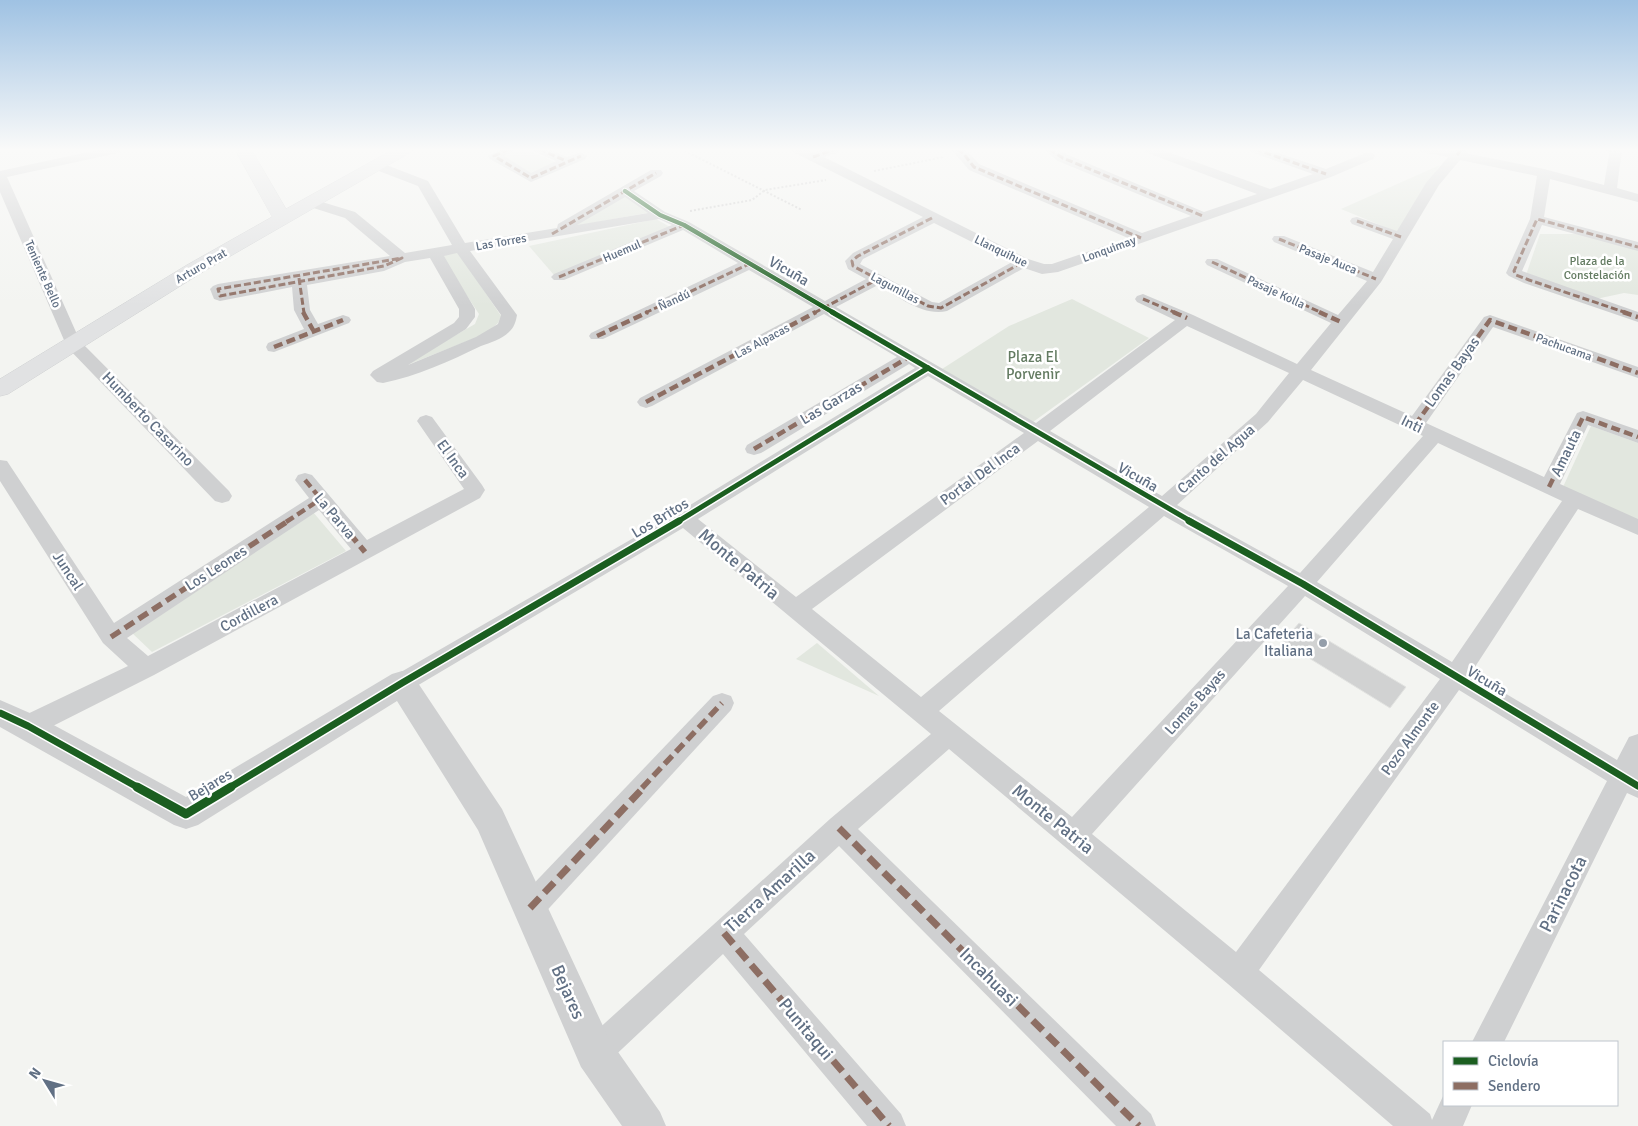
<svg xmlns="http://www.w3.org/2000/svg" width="1638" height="1126" font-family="Signika,sans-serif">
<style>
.green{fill:#e2e7df}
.building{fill:#d1d2d2;stroke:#e2e3e1}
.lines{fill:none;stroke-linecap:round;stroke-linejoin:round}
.secondary-casing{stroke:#cfd1d2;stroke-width:1}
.path{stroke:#cdcdcd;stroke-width:2;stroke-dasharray:2 2;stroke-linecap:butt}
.minor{fill:#cfd0d1;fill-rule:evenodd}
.tertiary{fill:#cfd0d1;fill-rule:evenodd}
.secondary{fill:#e1e2e3;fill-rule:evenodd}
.quiet-far3{stroke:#8d6e63;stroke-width:3;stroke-dasharray:7 3;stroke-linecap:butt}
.quiet-far2{stroke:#8d6e63;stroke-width:4.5;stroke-dasharray:9 4.5;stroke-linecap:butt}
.quiet-far1{stroke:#8d6e63;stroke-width:5.5;stroke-dasharray:11 5.5;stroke-linecap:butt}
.quiet{stroke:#8d6e63;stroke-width:7;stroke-dasharray:14 7;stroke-linecap:butt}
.cycleway-far3-casing{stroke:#fff;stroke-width:6}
.cycleway-far2-casing{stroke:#fff;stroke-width:8}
.cycleway-far1-casing{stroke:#fff;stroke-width:10}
.cycleway-casing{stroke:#fff;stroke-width:12}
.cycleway-far3{stroke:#1b5e20;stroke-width:4.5}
.cycleway-far2{stroke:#1b5e20;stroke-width:5}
.cycleway-far1{stroke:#1b5e20;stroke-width:7}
.cycleway{stroke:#1b5e20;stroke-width:9}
.poi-dot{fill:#949eaa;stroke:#fff;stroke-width:2}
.labels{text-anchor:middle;stroke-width:5;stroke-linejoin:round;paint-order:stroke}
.far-street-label{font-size:12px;fill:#617084;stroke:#fff}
.far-park-label{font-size:12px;fill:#637b61;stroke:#fff}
.street-label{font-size:15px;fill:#617084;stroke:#fff}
.park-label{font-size:15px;fill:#637b61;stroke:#fff}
.poi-label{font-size:15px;fill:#617084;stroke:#fff;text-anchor:end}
.near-street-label{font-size:18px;fill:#617084;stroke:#fff}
</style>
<rect width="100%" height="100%" fill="#f3f4f1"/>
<g class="green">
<polygon points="518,149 526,149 557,163 531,176 500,156"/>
<polygon points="1440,165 1397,232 1341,209"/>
<polygon points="622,195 652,212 570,227"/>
<polygon points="656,219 670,227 554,275 529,246"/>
<polygon points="1579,232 1638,249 1638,295 1624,293 1596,299 1526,275 1540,234 1575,234"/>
<polygon points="458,252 501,316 498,323 485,334 397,369 475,324 479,314 441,256"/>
<polygon points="1072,299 1149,338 1033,422 942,369 1009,326"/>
<polygon points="1591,426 1638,443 1638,522 1563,487"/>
<polygon points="313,512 346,551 152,652 131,632"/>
<polygon points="817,643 879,696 796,659"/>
</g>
<polygon class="building" points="1299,623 1406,687 1390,708 1283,642"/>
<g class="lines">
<g class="secondary-casing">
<polygon id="secondary" points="235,149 251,149 286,209 394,149 413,149 411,152 201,273 8,394 0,396 0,379 187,265 272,217"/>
</g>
<g class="path">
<polyline points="681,149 802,210"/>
<polyline points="874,171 944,157"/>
<polyline points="690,211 752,200 765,190 826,180"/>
</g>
<g class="minor">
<polygon points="102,149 124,149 118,153 7,177 80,341 229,491 232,496 229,501 222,503 215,501 67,347 0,192 0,171"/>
<polygon points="500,149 515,149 513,152 504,156 531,173 556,161 535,152 533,149 549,149 567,157 581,152 587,156 585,159 531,182 490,159 488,156"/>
<path d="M791,149H806L814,152L824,149H841L839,152L824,157L1028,259L1044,264H1052L1128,238L969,170L951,149H965L979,164L1142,233L1191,216L1058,161L1043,149H1057L1068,155L1204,212L1257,194L1145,152L1143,149H1160L1270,189L1313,174L1251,152L1249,149H1266L1326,169L1365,153H1373L1375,156L1373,159L1331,177L1058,272L1042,274L1024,268L947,311C924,317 897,296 878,285L836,307L1036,423L1175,320L1137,302L1135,299L1137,296L1143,294L1193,315L1297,364L1331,323L1207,265L1205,262L1207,259H1217L1338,315L1367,281L1274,242L1272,239L1274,236H1284L1373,272L1393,239L1352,224L1350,221L1352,218L1357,217L1397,231L1426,183L1448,157L1421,152L1419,149H1442L1454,151L1456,149H1468L1465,153L1544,169L1604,185L1610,149H1622L1617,188L1638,194V202L1550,179L1544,217L1638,242V251L1542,225L1522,271L1638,312V322L1524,283L1509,276L1506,273L1530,219L1537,176L1460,160L1439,185L1381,282L1311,370L1412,416L1484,317L1490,315L1638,367V378L1493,327L1426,423L1544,477L1577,413L1583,411L1589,413L1638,430V443L1588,425L1560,484L1638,519V535L1578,509L1471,673L1617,760L1629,737L1638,734V798L1627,793L1504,1042H1472L1607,781L1459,690L1259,970L1430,1114L1432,1120L1444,1094V1105H1472L1463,1126H1393L1228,984L949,749L858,829L1151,1114L1156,1126H1116L839,846L744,934L901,1114L906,1126H867L723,954L606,1064L595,1069L584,1064L579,1053L584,1042L830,819L931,734L683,528L410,690L402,693L394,690L390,683L394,676L677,513L915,368L909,364L761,453L754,455L747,453L745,449L747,445L897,357L824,314L652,406L646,408L640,406L637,402L640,398L813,307L749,270L603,339H591L589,336L591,333L738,263L683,230L564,280H554L551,277L554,274L672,225L659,219L470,251L517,315C516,321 514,328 509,332C502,339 490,343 481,346C450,361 417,376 383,383L377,382L370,375L373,371L454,323L459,317V309L430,258L405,262L384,271L307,285L310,310L318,324L343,315L349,317L351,320L349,323L274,352L268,351L266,347L268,343L304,329L294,310L292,287L220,301L214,299L210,289L213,286L218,284L390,256L345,218L304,205L302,202L304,199L309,198L355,212L405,253L452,245L418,186L371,168L370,165L376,161L428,181L465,243L557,228L558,224L651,170H661L663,173L661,176L634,191L665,212L689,222L825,301L866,279L848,269L845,261L853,253L923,217L793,152ZM625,197L648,213L577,225ZM934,223L1012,262L939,303L932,302L860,264L863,259ZM457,253L501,315L498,324L476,337L408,365L466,329L475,317V309L444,256ZM1187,326L1289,373L1256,414L1162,496L1050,431ZM928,376L1024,433L796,597L698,519ZM1303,380L1423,436L1300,573L1177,505L1268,422ZM1038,441L1149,507L921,697L812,609ZM1438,443L1562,501L1452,662L1317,582ZM1164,516L1288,586L1072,817L939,711ZM1305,596L1440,679L1236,952L1092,834Z"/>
<path d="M426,415L432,417L482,485L485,490L480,498L154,675L37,734L28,737L19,734L16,726L19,718L128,666L103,643L0,481V460L7,461L114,623L309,498L295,480L298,475L305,473L312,475L367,540L464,489L417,421L420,417ZM319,510L351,549L148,656L127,638Z"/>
<polygon points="722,693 731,696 734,703 731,710 540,918 530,922 520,918 516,908 520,898 713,696"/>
</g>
<polygon class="tertiary" points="402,671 412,674 502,809 609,1039 660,1112 666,1126 622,1126 581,1067 478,830 397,701 198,825 186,829 174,825 0,727 0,700 39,717 186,797 392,674"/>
<use href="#secondary" class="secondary"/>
<g class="quiet-far3">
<polyline points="509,149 494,156 531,178 581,156"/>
<polyline points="539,149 566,161"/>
<polyline points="957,149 963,153 974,167 1141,238"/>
<polyline points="1049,149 1063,158 1203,216"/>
<polyline points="1255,149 1326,174"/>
<polyline points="1605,149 1616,151"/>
<polyline points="1457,155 1462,149"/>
<polyline points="813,157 835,149"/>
<polyline points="932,218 858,256 852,261 853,266 928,306 941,308 1023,262"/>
<polyline points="1357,221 1401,237"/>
<polyline points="552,234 656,173"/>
<polyline points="1279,239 1376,279"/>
<polygon points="402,258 384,266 220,296 218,289"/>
<polyline points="1212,262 1322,313"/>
<polyline points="559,277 684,225"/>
<polyline points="299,278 304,313"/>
<polyline points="1143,299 1176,313"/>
<polyline points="645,313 751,263"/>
<polyline points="814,313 878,279"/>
<polyline points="1627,313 1529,280 1516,275 1514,271 1537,219 1638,247"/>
</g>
<g class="quiet-far2">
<polyline points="303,312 313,330"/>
<polyline points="1173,312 1187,318"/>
<polyline points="1319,312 1341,322"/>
<polyline points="1623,312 1638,317"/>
<polyline points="597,336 648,312"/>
<polyline points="274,347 343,320"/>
<polyline points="646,402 816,312"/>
<polyline points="1415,425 1490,320 1638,373"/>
<polyline points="754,449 909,357"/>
<polyline points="305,480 340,522"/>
<polyline points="1549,487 1583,417 1638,437"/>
<polyline points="286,522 321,499"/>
</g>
<g class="quiet-far1">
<polyline points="339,521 365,552"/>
<polyline points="111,637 288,521"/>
<polyline points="642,788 722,703"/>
</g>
<g class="quiet">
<polyline points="839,828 1139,1126"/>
<polyline points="530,908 644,787"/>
<polyline points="724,933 889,1126"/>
</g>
<g class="cycleway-far3-casing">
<polyline id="cycleway-far3" points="625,191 660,215 684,225 834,313"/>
</g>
<g class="cycleway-far2-casing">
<g id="cycleway-far2">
<polyline points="832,312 1192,522"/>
<polyline points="677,522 928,368"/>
</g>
</g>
<g class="cycleway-far1-casing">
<g id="cycleway-far1">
<polyline points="1189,521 1303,584 1638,786"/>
<polyline points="0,713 28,726 139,788"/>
<polyline points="229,788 402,683 679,521"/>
</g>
</g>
<g class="cycleway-casing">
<polyline id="cycleway" points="137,787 186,814 231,787"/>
</g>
<use href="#cycleway-far3" class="cycleway-far3"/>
<use href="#cycleway-far2" class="cycleway-far2"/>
<use href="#cycleway-far1" class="cycleway-far1"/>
<use href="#cycleway" class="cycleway"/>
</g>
<linearGradient id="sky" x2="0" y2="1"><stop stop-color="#9fc2e3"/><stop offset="0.49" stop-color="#fafaf9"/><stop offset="1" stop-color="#fafaf9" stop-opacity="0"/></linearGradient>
<rect width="1638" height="306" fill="url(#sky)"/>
<circle class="poi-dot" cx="1323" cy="643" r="5"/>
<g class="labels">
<g class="far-street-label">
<text transform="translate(501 242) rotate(-10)" y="4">Las Torres</text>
<text transform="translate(1109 249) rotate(-20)" y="4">Lonquimay</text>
<text transform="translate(622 251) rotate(-23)" y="4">Huemul</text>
<text transform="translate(1001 251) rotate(26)" y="4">Llanquihue</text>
<text transform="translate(1328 259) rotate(22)" y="4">Pasaje Auca</text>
<text transform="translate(201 266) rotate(-30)" y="4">Arturo Prat</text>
<text transform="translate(43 274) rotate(66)" y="4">Teniente Bello</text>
<text transform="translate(895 288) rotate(28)" y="4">Lagunillas</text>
<text transform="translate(1276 292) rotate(25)" y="4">Pasaje Kolla</text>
<text transform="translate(674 300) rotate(-25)" y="4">Ñandú</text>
<text transform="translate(762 341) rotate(-28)" y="4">Las Alpacas</text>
<text transform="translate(1564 347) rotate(20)" y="4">Pachucama</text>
</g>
<g class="far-park-label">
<text x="1597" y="265">Plaza de la<tspan x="1597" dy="14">Constelación</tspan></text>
</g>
<g class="street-label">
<text transform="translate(789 271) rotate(30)" y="5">Vicuña</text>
<text transform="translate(1452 372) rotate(-54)" y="5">Lomas Bayas</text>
<text transform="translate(831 403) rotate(-31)" y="5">Las Garzas</text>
<text transform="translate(148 419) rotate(46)" y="5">Humberto Casarino</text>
<text transform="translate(1412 424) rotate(26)" y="5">Inti</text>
<text transform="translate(1566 453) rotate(-64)" y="5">Amauta</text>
<text transform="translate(453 459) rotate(54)" y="5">El Inca</text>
<text transform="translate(1216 459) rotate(-41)" y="5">Canto del Agua</text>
<text transform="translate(980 474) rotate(-36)" y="5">Portal Del Inca</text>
<text transform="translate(1138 477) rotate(30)" y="5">Vicuña</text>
<text transform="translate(335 516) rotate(50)" y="5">La Parva</text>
<text transform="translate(660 518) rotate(-31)" y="5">Los Britos</text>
<text transform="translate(216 568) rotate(-33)" y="5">Los Leones</text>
<text transform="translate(68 571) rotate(57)" y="5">Juncal</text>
<text transform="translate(249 613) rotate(-28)" y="5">Cordillera</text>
<text transform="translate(1487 681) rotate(31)" y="5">Vicuña</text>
<text transform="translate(1195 702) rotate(-48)" y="5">Lomas Bayas</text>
<text transform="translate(1410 738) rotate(-54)" y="5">Pozo Almonte</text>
<text transform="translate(210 785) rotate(-31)" y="5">Bejares</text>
</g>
<g class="park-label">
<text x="1033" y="362">Plaza El<tspan x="1033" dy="17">Porvenir</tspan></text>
</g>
<g class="poi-label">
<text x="1313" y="639">La Cafeteria<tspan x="1313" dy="17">Italiana</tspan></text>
</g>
<g class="near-street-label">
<text transform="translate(739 564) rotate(40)" y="6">Monte Patria</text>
<text transform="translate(1053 819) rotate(39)" y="6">Monte Patria</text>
<text transform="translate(770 891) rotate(-42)" y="6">Tierra Amarilla</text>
<text transform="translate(1563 894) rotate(-63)" y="6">Parinacota</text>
<text transform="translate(989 977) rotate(45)" y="6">Incahuasi</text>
<text transform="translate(568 992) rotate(66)" y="6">Bejares</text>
<text transform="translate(806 1029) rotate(50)" y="6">Punitaqui</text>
</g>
</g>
<rect x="1443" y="1041" width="175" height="65" fill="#ffffff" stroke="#c0c6ce"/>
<rect x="1453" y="1057" width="25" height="8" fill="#1b5e20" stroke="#c0c6ce"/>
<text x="1488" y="1066" font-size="15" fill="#617084">Ciclovía</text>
<rect x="1453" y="1082" width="25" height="8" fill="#8d6e63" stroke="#c0c6ce"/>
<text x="1488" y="1091" font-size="15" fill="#617084">Sendero</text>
<g transform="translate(45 1081) rotate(307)" stroke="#ffffff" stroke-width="4" paint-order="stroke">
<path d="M0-4L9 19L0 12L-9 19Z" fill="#617084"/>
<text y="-8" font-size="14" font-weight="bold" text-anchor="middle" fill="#617084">N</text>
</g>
</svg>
